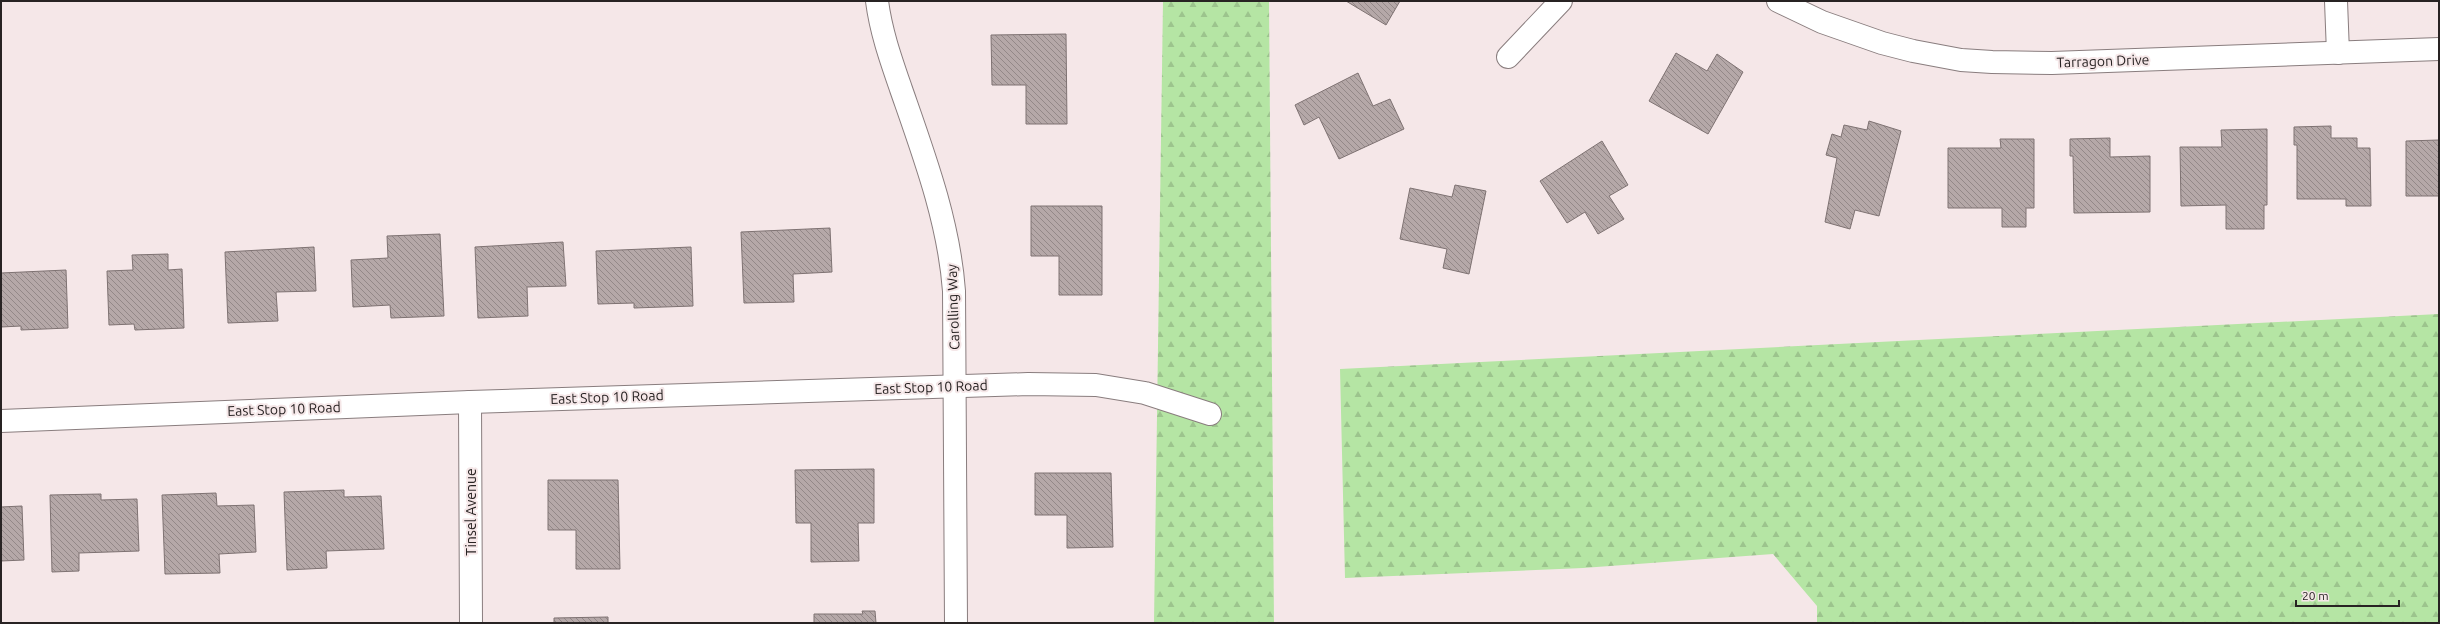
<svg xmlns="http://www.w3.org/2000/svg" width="2440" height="624" font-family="Ubuntu,sans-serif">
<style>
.forest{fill:url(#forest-firs)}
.building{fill:url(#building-back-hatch);stroke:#7e7272}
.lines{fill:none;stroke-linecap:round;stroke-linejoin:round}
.minor-casing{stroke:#897d7e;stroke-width:24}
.minor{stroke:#fff;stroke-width:22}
.labels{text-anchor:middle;stroke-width:4;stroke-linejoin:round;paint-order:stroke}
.street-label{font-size:14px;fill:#282323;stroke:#f5e7e8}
</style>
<defs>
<pattern id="forest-firs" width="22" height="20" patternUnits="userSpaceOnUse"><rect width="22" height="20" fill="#b5e5a4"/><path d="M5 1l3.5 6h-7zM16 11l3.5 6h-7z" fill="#9cc48d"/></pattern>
<pattern id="building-back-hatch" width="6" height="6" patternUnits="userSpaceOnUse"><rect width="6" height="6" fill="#b5a8a8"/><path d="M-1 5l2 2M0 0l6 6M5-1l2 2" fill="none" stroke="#938888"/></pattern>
</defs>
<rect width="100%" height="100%" fill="#f5e7e8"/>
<g class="forest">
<polygon points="1163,1 1269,1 1274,623 1154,623"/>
<polygon points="2439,314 2439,623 1817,623 1817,606 1773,554 1583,568 1345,578 1340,369"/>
</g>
<g class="building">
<polygon points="1346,1 1400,1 1386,25"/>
<polygon points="1066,34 1067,124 1026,124 1026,85 992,85 991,35"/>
<polygon points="1676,53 1707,71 1717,54 1743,72 1708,134 1649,101"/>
<polygon points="1358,73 1373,106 1390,99 1404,129 1339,159 1319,117 1304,125 1295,105"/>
<polygon points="1869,121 1901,131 1879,216 1855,210 1850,229 1825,222 1837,158 1826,155 1832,134 1841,137 1844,125 1867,130"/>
<polygon points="2331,126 2331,138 2357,138 2357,148 2370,148 2371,206 2346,206 2346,199 2297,199 2297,145 2294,145 2294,127"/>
<polygon points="2267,129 2267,205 2264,205 2264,229 2226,229 2226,205 2181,206 2180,147 2222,147 2221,130"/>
<polygon points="2110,138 2110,157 2150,156 2150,212 2074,213 2073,156 2070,156 2070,139"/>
<polygon points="2000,139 2034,139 2034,208 2026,208 2026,227 2002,227 2002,208 1948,208 1948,148 2001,148"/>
<polygon points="2439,140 2439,196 2406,196 2406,141"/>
<polygon points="1602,141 1628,185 1609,196 1624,219 1598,234 1585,212 1567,223 1540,181"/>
<polygon points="1455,185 1486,191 1469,274 1443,268 1447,249 1400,239 1410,188 1452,197"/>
<polygon points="1031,206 1102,206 1102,295 1059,295 1059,256 1031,256"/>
<polygon points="830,228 832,272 793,274 794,302 744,303 741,232"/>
<polygon points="440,234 444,316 391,318 390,305 353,307 351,260 388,258 387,236"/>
<polygon points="563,242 566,286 527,287 528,316 478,318 475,247"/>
<polygon points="314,247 316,291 276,292 278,321 228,323 225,252"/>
<polygon points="691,247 693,306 634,308 634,303 598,304 596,251"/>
<polygon points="168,254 168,270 182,269 184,328 135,330 134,324 109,325 107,271 133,270 132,255"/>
<polygon points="66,270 68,328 21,330 21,326 1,327 1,273"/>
<polygon points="874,469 874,523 858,523 859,561 811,562 811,523 796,523 795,470"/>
<polygon points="1035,473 1111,473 1113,547 1067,548 1067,515 1035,515"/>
<polygon points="548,480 618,480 620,569 576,569 576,530 548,530"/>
<polygon points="344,490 344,497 381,496 384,549 326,551 327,568 287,570 284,492"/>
<polygon points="216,493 217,506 254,505 256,552 219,554 220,573 165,574 162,495"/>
<polygon points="101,494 101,500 137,499 139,551 79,553 79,571 52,572 50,495"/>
<polygon points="22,506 24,560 1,561 1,507"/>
<polygon points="862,611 875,611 876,623 814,623 814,614 863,614"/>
<polygon points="608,617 608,623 554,623 554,618"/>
</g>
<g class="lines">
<g class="minor-casing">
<g id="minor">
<path d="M877,1C881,32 891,60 901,89C924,155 949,222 954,291L956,623"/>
<polyline points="1778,1 1822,22 1882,43 1913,51 1961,60 1992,62 2052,63 2439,49"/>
<polyline points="2336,1 2338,53"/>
<polyline points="1508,57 1561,1"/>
<polyline points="470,402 471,623"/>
<polyline points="1,421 470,402 1028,384 1096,385 1145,393 1210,414"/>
</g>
</g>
<use href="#minor" class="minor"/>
</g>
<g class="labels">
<g class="street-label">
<text transform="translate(2103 61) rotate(-2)" y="5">Tarragon Drive</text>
<text transform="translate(953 307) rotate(-92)" y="5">Carolling Way</text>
<text transform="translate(931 387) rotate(-2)" y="5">East Stop 10 Road</text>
<text transform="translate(607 397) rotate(-2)" y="5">East Stop 10 Road</text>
<text transform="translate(284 409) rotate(-2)" y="5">East Stop 10 Road</text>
<text transform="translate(471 512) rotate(-90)" y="5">Tinsel Avenue</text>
</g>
</g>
<rect width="2440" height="624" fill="none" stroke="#282323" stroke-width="4"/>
<path d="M2296 600v6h103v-6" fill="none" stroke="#282323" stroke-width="2"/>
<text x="2302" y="600" font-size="12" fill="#282323" stroke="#f5e7e8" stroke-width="3" paint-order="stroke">20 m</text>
</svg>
